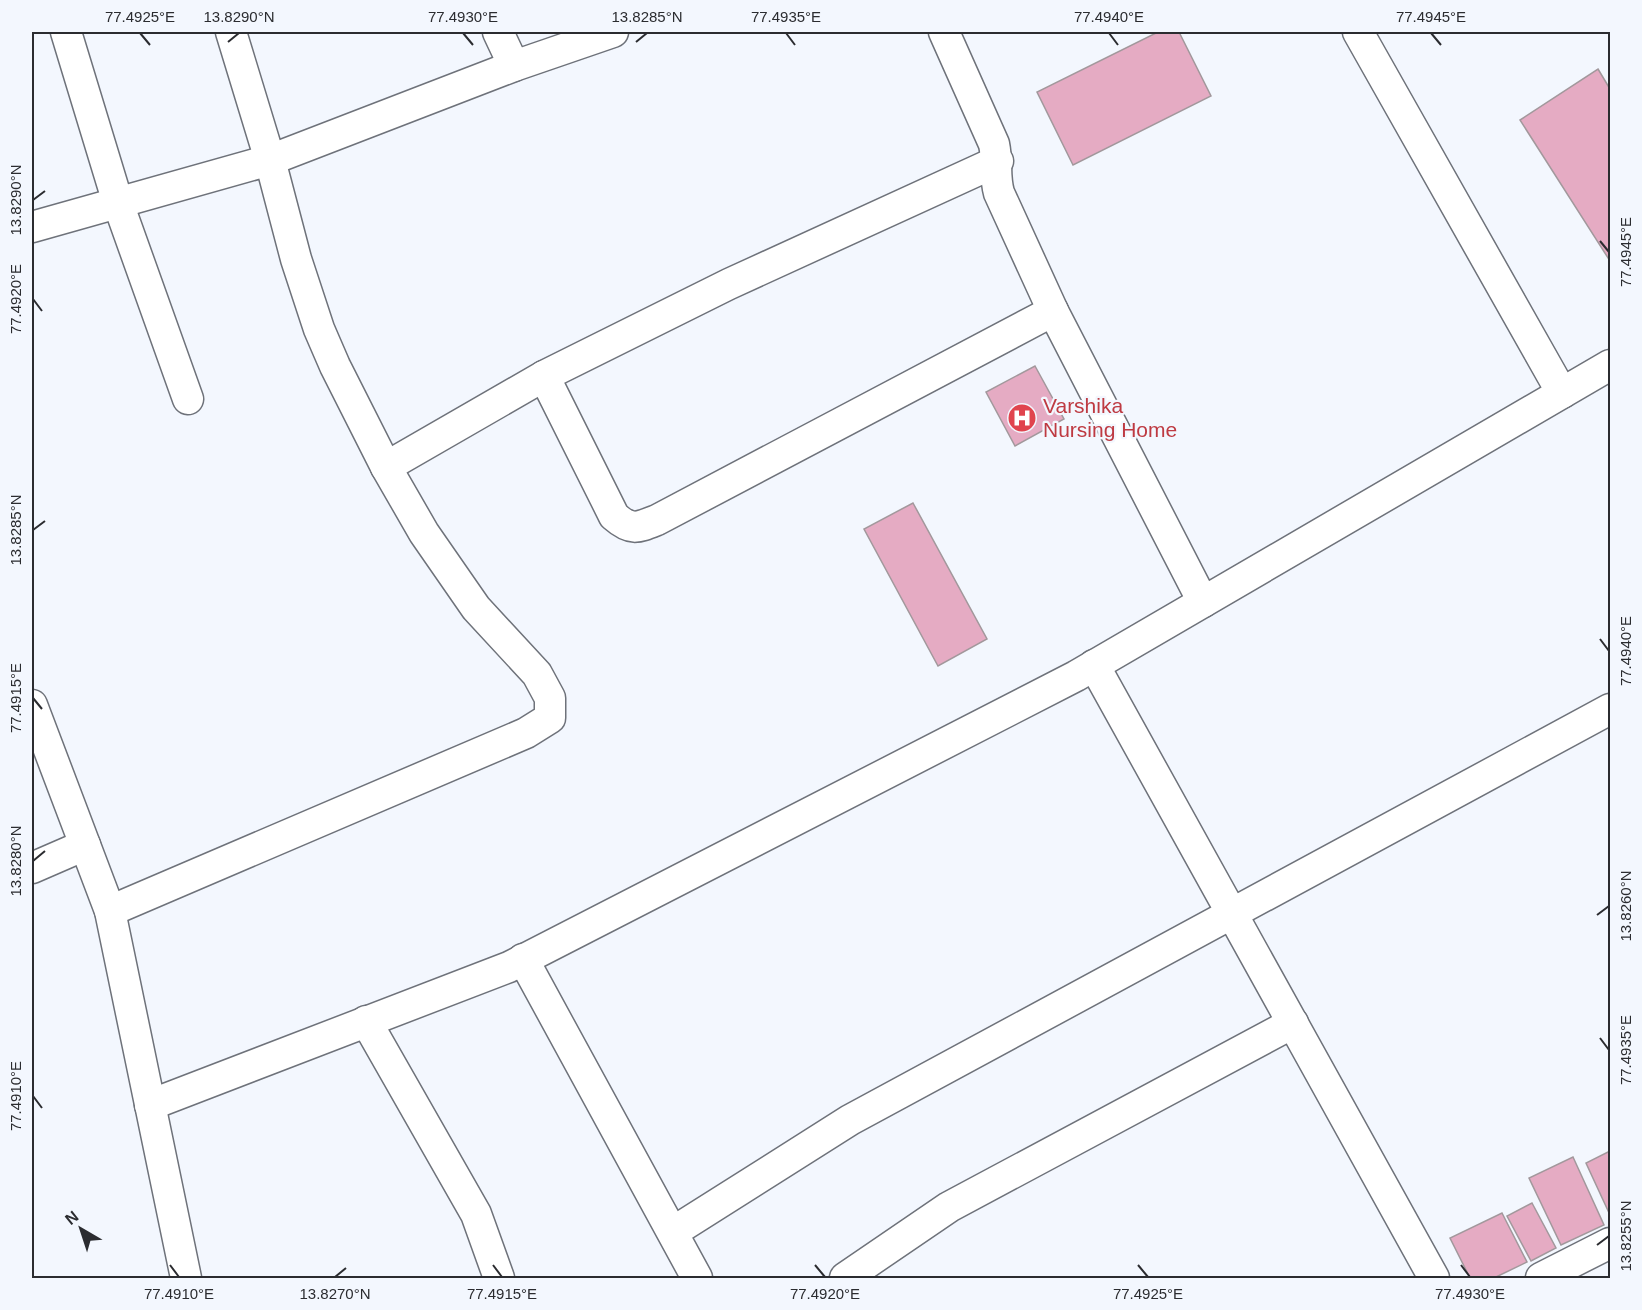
<svg xmlns="http://www.w3.org/2000/svg" width="1642" height="1310" font-family="Helvetica,sans-serif">
<style>
.building{fill:#e5abc3;stroke:#a2989c;stroke-width:1.5}
.lines{fill:none;stroke-linecap:round;stroke-linejoin:round}
.minor-casing{stroke:#6e727a;stroke-width:33}
.minor{stroke:#fff;stroke-width:30}
.ticks{fill:none;stroke:#2b2c30;stroke-width:2}
.labels{text-anchor:middle;stroke-width:4.5;stroke-linejoin:round;paint-order:stroke}
.health-label{font-size:21px;fill:#be3a42;stroke:#f3f7fe;text-anchor:start}
.neatline{fill:none;stroke:#2b2c30;stroke-width:2}
.ticks-label{font-size:15px;text-anchor:middle;fill:#2b2c30}
</style>
<rect width="100%" height="100%" fill="#f3f7fe"/>
<g class="building">
<polygon points="1158,32 1179,32 1211,96 1073,165 1037,92"/>
<polygon points="1598,69 1610,89 1610,261 1520,120"/>
<polygon points="1035,366 1064,419 1015,446 986,392"/>
<polygon points="913,503 987,639 938,666 864,529"/>
<polygon points="1610,1151 1610,1215 1586,1163"/>
<polygon points="1573,1157 1604,1225 1561,1245 1529,1178"/>
<polygon points="1532,1203 1556,1248 1531,1261 1507,1216"/>
<polygon points="1502,1213 1527,1262 1494,1278 1470,1278 1450,1238"/>
</g>
<g class="lines">
<g class="minor-casing">
<g id="minor">
<polyline points="66,32 118,203 188,399"/>
<polyline points="498,32 514,66"/>
<path d="M944,32L994,144C998,163 994,175 999,193L1053,311L1203,602"/>
<polyline points="1358,32 1562,393"/>
<polyline points="32,227 270,160 514,66 613,32"/>
<path d="M544,376L614,516C631,531 637,528 657,520L1053,311"/>
<polyline points="386,467 544,376 729,284 998,161"/>
<polyline points="1094,665 1434,1278"/>
<polyline points="32,705 110,911 186,1278"/>
<polyline points="32,868 85,845"/>
<polyline points="110,911 526,733 550,718 550,698 537,674 476,608 424,533 386,467 335,366 319,329 296,259 270,160 231,32"/>
<polyline points="523,959 697,1278"/>
<polyline points="366,1021 476,1214 499,1278"/>
<polyline points="150,1105 509,967 1076,676 1610,365"/>
<polyline points="673,1232 850,1120 1610,709"/>
<polyline points="845,1278 949,1207 1293,1023"/>
<polyline points="1541,1278 1610,1243"/>
</g>
</g>
<use href="#minor" class="minor"/>
</g>
<path class="ticks" d="M140,33L150,45M463,33L473,45M786,33L795,45M1109,33L1118,45M1431,33L1441,45M228,42L239,33M636,42L647,33M33,200L45,191M1600,241L1609,252M33,299L42,311M33,530L45,521M1600,639L1609,651M33,698L42,709M33,861L45,851M1597,915L1609,906M1600,1038L1609,1050M33,1096L42,1108M1597,1245L1609,1236M170,1265L179,1277M493,1265L502,1277M815,1265L825,1277M1138,1265L1148,1277M1461,1265L1470,1277M335,1277L346,1268"/>
<defs>
<g id="hospital-disc" transform="scale(1.5)"><circle r="9.5" fill="#e0444e" stroke="#f3f7fe"/><path d="M-5-5h3v3.5h4V-5h3V5h-3V1.5h-4V5h-3Z" fill="#fff"/></g>
</defs>
<g fill-rule="evenodd">
<use href="#hospital-disc" x="1022" y="418"/>
</g>
<g class="labels">
<g class="health-label">
<text x="1043" y="413">Varshika<tspan x="1043" dy="24">Nursing Home</tspan></text>
</g>
</g>
<rect width="1642" height="1310" fill="none" stroke="#f3f7fe" stroke-width="66"/>
<g transform="translate(81 1229) rotate(321)" stroke="#f3f7fe" stroke-width="4.5" paint-order="stroke">
<path d="M0-4.5L10 22L0 15L-10 22Z" fill="#2b2c30"/>
<text y="-9" font-size="16" font-weight="bold" text-anchor="middle" fill="#2b2c30">N</text>
</g>
<rect x="33" y="33" width="1576" height="1244" class="neatline"/>
<g class="ticks-label">
<text x="140" y="22">77.4925°E</text>
<text x="239" y="22">13.8290°N</text>
<text x="463" y="22">77.4930°E</text>
<text x="647" y="22">13.8285°N</text>
<text x="786" y="22">77.4935°E</text>
<text x="1109" y="22">77.4940°E</text>
<text x="1431" y="22">77.4945°E</text>
<text transform="translate(16 200) rotate(-90)" y="5">13.8290°N</text>
<text transform="translate(1626 252) rotate(-90)" y="5">77.4945°E</text>
<text transform="translate(16 299) rotate(-90)" y="5">77.4920°E</text>
<text transform="translate(16 530) rotate(-90)" y="5">13.8285°N</text>
<text transform="translate(1626 651) rotate(-90)" y="5">77.4940°E</text>
<text transform="translate(16 698) rotate(-90)" y="5">77.4915°E</text>
<text transform="translate(16 861) rotate(-90)" y="5">13.8280°N</text>
<text transform="translate(1626 906) rotate(-90)" y="5">13.8260°N</text>
<text transform="translate(1626 1050) rotate(-90)" y="5">77.4935°E</text>
<text transform="translate(16 1096) rotate(-90)" y="5">77.4910°E</text>
<text transform="translate(1626 1236) rotate(-90)" y="5">13.8255°N</text>
<text x="179" y="1299">77.4910°E</text>
<text x="335" y="1299">13.8270°N</text>
<text x="502" y="1299">77.4915°E</text>
<text x="825" y="1299">77.4920°E</text>
<text x="1148" y="1299">77.4925°E</text>
<text x="1470" y="1299">77.4930°E</text>
</g>
</svg>
